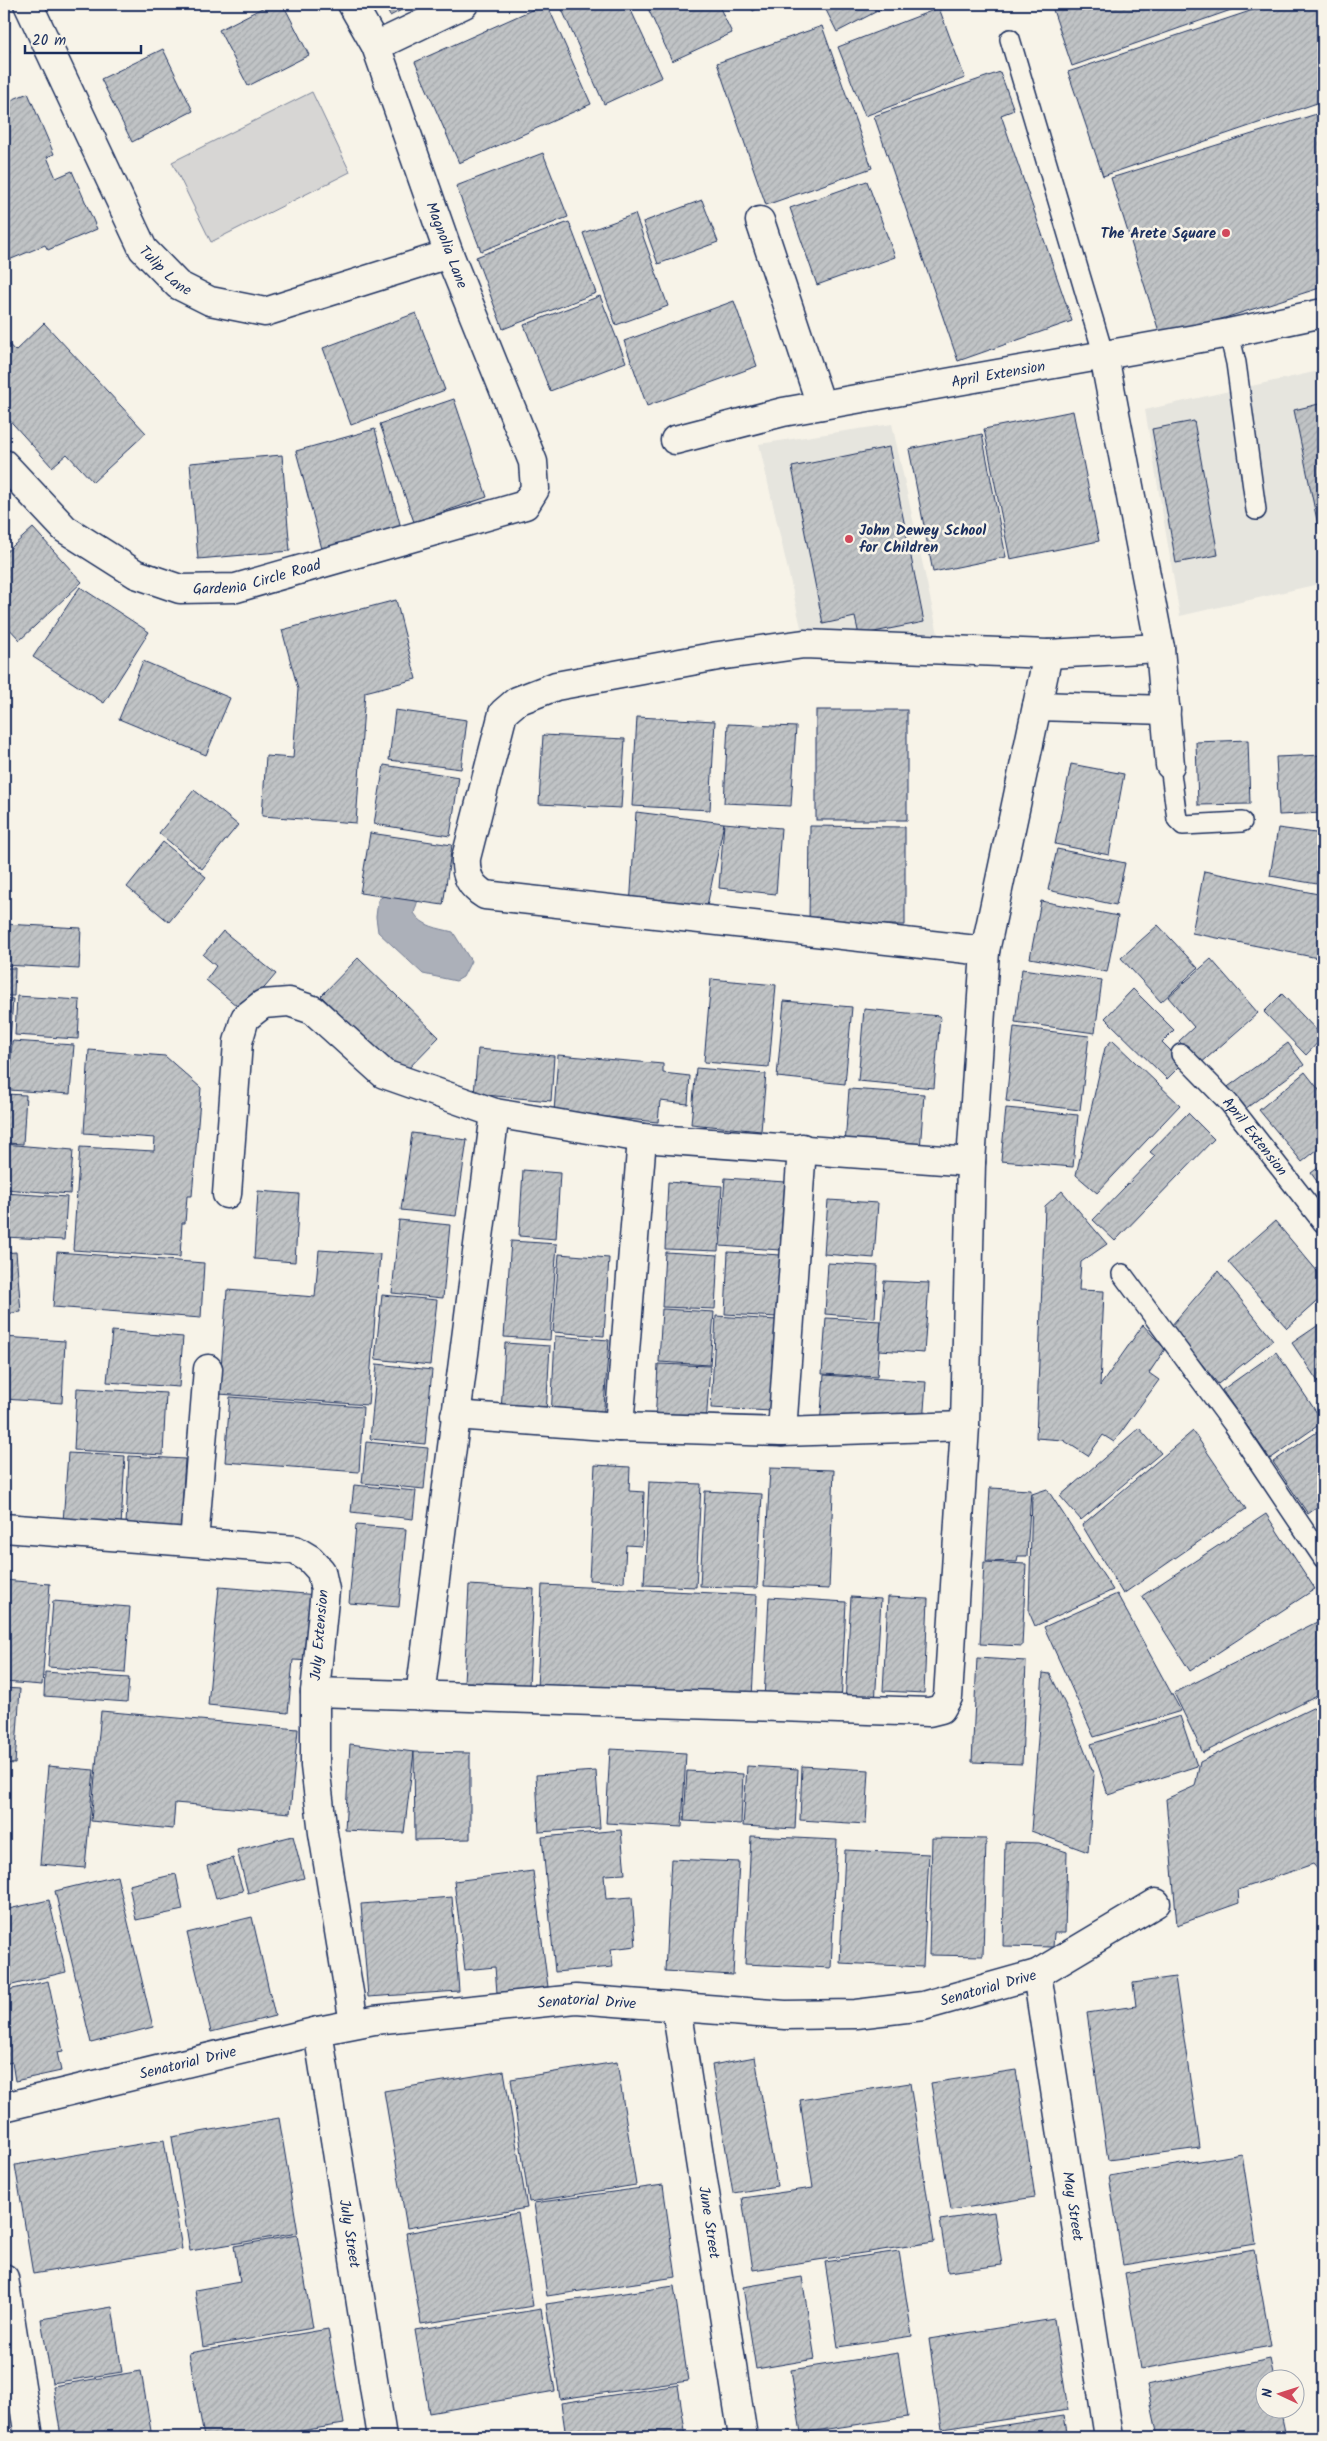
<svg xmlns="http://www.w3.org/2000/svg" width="1327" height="2441" font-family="Kalam,sans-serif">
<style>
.built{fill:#e6e5de}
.pitch{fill:#d7d6d4;stroke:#798299}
.water{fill:#acb0b9;stroke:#727c95}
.building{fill:url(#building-hatch);stroke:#1b2f5e}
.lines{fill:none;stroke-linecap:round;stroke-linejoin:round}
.service-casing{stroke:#1b2f5e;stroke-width:22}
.minor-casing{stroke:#1b2f5e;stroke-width:31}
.path{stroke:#1b2f5e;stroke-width:3;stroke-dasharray:1 4;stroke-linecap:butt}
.service{stroke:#f7f3e8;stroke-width:19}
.minor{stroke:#f7f3e8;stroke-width:28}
.poi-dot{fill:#d1495b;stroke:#f7f3e8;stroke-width:2}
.labels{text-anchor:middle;stroke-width:5;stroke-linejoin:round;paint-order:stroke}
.poi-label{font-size:15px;font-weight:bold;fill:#1b2f5e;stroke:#f7f3e8;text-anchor:end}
.street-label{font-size:15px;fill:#1b2f5e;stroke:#f7f3e8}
</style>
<defs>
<pattern id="building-hatch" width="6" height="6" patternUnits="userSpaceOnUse" patternTransform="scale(1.25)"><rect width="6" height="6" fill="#c0c3c5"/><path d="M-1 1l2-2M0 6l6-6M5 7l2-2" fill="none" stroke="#a4a8ac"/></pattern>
</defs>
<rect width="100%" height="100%" fill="#f7f3e8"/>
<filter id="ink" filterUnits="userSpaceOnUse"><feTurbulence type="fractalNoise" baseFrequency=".02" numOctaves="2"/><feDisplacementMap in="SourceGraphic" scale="10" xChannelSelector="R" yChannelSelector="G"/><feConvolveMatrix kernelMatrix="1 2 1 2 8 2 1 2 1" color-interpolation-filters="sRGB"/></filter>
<g filter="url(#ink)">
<g class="built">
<polygon points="1323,370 1323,583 1180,616 1145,410"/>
<polygon points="892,424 938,634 803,636 759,444"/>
</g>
<polygon class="pitch" points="312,92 350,172 211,242 172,162"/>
<path class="water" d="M385,895L418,900L414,913C423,927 438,928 453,932L471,961L463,977L456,981L423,974L378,932L376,917L378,900Z"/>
<g class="building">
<polygon points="270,4 283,4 309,55 248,86 219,30"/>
<polygon points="384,4 413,4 390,16"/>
<polygon points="545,4 547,4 591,104 459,163 415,62"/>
<polygon points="563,4 628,4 662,77 604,104 560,5"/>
<polygon points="646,4 718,4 732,33 672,61"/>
<polygon points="749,4 766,4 753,11"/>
<polygon points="823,4 891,4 837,32"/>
<polygon points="1051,4 1248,4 1072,66"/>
<polygon points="1271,4 1323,4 1323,101 1103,176 1068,72"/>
<polygon points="939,8 965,78 865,116 838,47"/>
<polygon points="822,26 872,168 766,205 717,63"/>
<polygon points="163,49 193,111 132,142 101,79"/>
<polygon points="1000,72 1014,110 1001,115 1072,321 958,361 874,116"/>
<polygon points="28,93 54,154 47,157 56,178 72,171 97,229 48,250 45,245 9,260 4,249 4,103"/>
<polygon points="1323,112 1323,287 1161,338 1111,178"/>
<polygon points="543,153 568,217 481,251 456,186"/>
<polygon points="867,181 895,257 817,285 790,208"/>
<polygon points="702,200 718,242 658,264 643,222"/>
<polygon points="635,214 668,306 616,325 583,233"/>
<polygon points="569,222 596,293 503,329 476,257"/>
<polygon points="600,296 626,362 550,391 524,325"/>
<polygon points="734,301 757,366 647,406 624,341"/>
<polygon points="416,313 445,390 351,425 323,348"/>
<polygon points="44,323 146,433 93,482 67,454 52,467 4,414 4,339 15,351"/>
<polygon points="454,399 487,497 414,522 380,424"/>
<polygon points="1323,403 1323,549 1294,410"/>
<polygon points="1073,411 1099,541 1010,559 984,429"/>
<polygon points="1194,421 1218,555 1176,563 1152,429"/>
<polygon points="375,429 401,528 322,549 296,451"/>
<polygon points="982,434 1006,557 933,572 909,449"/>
<polygon points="889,447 924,622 859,635 855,617 823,624 792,467"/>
<polygon points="282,455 290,551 198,559 190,463"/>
<polygon points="33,528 82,582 20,640 4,623 4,554"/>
<polygon points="80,587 149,632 104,703 33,657"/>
<polygon points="396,600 416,679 365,692 356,823 262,816 266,756 293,758 298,689 282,630"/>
<polygon points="143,661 230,698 206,755 119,719"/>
<polygon points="395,710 467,720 461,769 389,760"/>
<rect x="816" y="710" width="91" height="110"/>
<polygon points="637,717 715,721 710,810 632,806"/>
<polygon points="728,724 796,727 791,806 724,803"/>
<polygon points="543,735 625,739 621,808 539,804"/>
<polygon points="1248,740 1250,804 1198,805 1196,742"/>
<polygon points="1323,755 1323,813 1279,815 1276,757"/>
<polygon points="1071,764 1124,774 1109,855 1055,844"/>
<polygon points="384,765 459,777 450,836 374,824"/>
<polygon points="194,790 238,825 202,869 159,833"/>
<polygon points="636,812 724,823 706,911 630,907"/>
<polygon points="724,823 781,828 776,894 719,888"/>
<polygon points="810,826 905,827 905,925 809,925"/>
<polygon points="1278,828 1323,834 1323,885 1270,876"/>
<polygon points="370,833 452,845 443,905 360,893"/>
<polygon points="163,842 206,877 169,922 127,887"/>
<polygon points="1057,849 1125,863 1116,905 1048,890"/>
<polygon points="1204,871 1323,895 1323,959 1192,933"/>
<polygon points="1041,901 1118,916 1107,972 1030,958"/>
<polygon points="4,924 81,928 79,969 4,965"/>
<polygon points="1158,925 1198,968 1161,1002 1121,958"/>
<polygon points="223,931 276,974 254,1000 245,1006 237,1006 206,980 216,966 203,955"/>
<polygon points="358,958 439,1037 402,1075 321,996"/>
<polygon points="1211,959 1258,1013 1199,1065 1179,1041 1194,1027 1168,997"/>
<polygon points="4,968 15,968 14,996 4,996"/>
<polygon points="1022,969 1102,980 1095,1033 1015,1022"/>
<polygon points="711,979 776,985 769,1067 704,1062"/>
<polygon points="1133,989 1174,1030 1162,1042 1183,1063 1167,1079 1105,1018"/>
<polygon points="1282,994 1323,1037 1306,1055 1264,1012"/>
<polygon points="17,996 80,1000 78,1039 15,1035"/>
<polygon points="4,998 13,999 10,1041 4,1041"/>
<polygon points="784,1001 852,1007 845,1084 777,1077"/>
<polygon points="864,1009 940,1016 934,1088 858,1081"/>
<polygon points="1014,1027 1089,1036 1080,1110 1006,1101"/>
<polygon points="1112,1040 1180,1105 1097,1193 1076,1175 1105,1048"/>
<polygon points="12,1041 74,1045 70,1094 9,1090"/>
<polygon points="1288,1043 1304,1065 1241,1112 1225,1089"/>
<polygon points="4,1045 9,1045 7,1092 4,1091"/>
<polygon points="478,1049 554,1056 551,1101 474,1094"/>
<polygon points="89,1050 165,1056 201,1088 192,1196 187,1196 185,1223 182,1223 180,1257 73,1250 80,1147 154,1151 155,1138 84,1133"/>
<polygon points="558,1055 663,1064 663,1073 690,1076 688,1104 660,1101 658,1122 554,1112"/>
<polygon points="696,1068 766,1074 761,1131 691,1124"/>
<polygon points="1305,1072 1323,1095 1323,1145 1302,1162 1259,1110"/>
<polygon points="849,1089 924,1094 920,1151 845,1145"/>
<polygon points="4,1094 26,1095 23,1144 4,1143"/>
<polygon points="1006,1108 1078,1115 1073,1167 1001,1161"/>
<polygon points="1188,1113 1214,1139 1115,1241 1093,1220 1155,1156 1150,1152"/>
<polygon points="412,1133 467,1140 456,1216 401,1210"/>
<polygon points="4,1144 73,1150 70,1194 4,1189"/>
<polygon points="1323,1164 1323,1190 1311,1173"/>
<polygon points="523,1170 560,1173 556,1239 519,1236"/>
<polygon points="725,1178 785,1182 780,1250 720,1246"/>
<polygon points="668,1182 722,1186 718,1251 665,1249"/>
<polygon points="258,1191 299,1194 295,1262 254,1259"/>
<polygon points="1062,1191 1107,1244 1081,1262 1079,1290 1104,1291 1100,1386 1143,1325 1165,1349 1149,1373 1159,1380 1114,1442 1103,1435 1088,1456 1063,1440 1036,1438 1045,1206"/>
<polygon points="4,1193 67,1197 64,1240 4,1237"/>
<polygon points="828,1200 878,1203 874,1258 824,1254"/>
<polygon points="399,1220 450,1225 443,1298 392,1293"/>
<polygon points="1275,1221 1323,1278 1323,1296 1287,1328 1228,1262"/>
<polygon points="511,1241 557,1244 550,1340 504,1337"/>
<polygon points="319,1250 380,1254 368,1405 219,1394 227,1290 315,1297"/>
<polygon points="16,1252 21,1312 4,1314 4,1253"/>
<polygon points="57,1252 204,1263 201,1318 53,1307"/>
<polygon points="665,1252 718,1255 715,1309 662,1307"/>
<polygon points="728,1252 781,1255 777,1317 725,1314"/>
<polygon points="559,1254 609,1258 604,1336 553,1332"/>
<polygon points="828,1263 878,1266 875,1318 825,1314"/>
<polygon points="1218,1271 1273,1340 1218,1384 1171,1326"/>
<polygon points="884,1281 929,1283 924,1353 879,1350"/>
<polygon points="382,1295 437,1300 430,1365 375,1359"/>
<polygon points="662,1309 714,1312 710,1365 659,1362"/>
<polygon points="716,1316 777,1320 772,1411 711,1408"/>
<polygon points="826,1318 881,1321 877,1377 822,1374"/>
<polygon points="1323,1322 1323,1389 1292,1343"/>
<polygon points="112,1331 183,1337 179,1387 107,1382"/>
<polygon points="555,1336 609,1340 603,1420 551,1419"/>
<polygon points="4,1337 65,1341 62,1403 4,1399"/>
<polygon points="505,1343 550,1346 546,1415 501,1412"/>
<polygon points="1276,1352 1323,1422 1270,1459 1222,1390"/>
<polygon points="377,1364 432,1370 425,1444 370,1439"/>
<polygon points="658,1364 710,1366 706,1425 655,1425"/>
<polygon points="824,1375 926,1382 923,1424 820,1425"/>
<polygon points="77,1388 166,1393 163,1455 74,1450"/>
<polygon points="230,1397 363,1407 359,1472 225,1462"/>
<polygon points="1139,1428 1161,1453 1081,1520 1060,1496"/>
<polygon points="1323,1428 1323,1503 1308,1514 1273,1462"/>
<polygon points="1193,1431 1246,1509 1123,1594 1082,1525"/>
<polygon points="366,1442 428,1448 424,1489 362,1483"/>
<polygon points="68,1453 125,1456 121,1526 63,1522"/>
<polygon points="129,1456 185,1459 181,1528 126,1525"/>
<polygon points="595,1465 630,1467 629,1491 644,1492 642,1546 626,1545 624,1582 589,1580"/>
<polygon points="770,1468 834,1470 829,1589 764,1586"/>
<polygon points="649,1482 701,1484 696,1587 644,1585"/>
<polygon points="354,1485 416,1491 413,1519 351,1512"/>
<polygon points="990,1488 1031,1490 1027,1556 1018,1556 1017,1562 986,1561"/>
<polygon points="1047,1489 1113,1590 1035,1626 1029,1612 1032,1494"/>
<polygon points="705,1491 762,1494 757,1588 700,1586"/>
<polygon points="1266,1514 1315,1589 1190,1671 1142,1596"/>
<polygon points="1323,1522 1323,1535 1318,1526"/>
<polygon points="356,1525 406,1529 399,1607 349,1603"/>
<polygon points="984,1562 1026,1564 1022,1646 980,1644"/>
<polygon points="4,1580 50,1584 42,1685 4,1682"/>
<polygon points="469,1585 534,1589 529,1685 464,1682"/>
<polygon points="542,1585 757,1595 752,1698 537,1688"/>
<polygon points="219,1587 318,1595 312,1661 293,1660 288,1713 208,1705"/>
<polygon points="1117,1594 1181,1711 1094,1737 1044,1627"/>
<polygon points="769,1597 846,1602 841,1705 764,1700"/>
<polygon points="851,1597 881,1599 875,1705 845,1704"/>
<polygon points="888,1597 928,1599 924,1693 883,1691"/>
<polygon points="53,1601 130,1607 125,1673 48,1667"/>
<polygon points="1323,1619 1323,1693 1203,1753 1174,1693"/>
<polygon points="977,1658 1026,1661 1022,1764 972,1762"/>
<polygon points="45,1672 129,1678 127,1702 44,1696"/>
<polygon points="1043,1673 1050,1674 1071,1716 1094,1775 1088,1852 1031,1831"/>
<polygon points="4,1688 20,1689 15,1764 4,1763"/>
<polygon points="1323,1703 1323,1873 1321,1873 1313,1864 1238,1890 1239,1903 1177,1925 1166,1799 1195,1786 1200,1762"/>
<polygon points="101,1711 298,1729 290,1813 175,1803 173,1829 91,1821"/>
<polygon points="1180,1716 1197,1766 1108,1795 1091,1744"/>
<polygon points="350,1744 414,1752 404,1833 345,1830"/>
<polygon points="610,1749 686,1753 682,1827 606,1823"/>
<polygon points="414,1752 470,1753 470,1839 415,1840"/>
<polygon points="48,1766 94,1770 85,1868 40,1864"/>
<polygon points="747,1766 798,1769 795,1829 743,1826"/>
<polygon points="802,1766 869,1770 866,1824 800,1820"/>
<polygon points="596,1771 600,1828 539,1832 536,1775"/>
<polygon points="687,1771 743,1774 741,1824 684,1821"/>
<polygon points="621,1830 625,1874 604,1875 606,1899 632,1897 636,1946 611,1949 613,1967 555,1972 542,1837"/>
<polygon points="293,1836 304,1878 248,1893 237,1850"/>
<polygon points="751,1836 837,1840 831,1968 745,1964"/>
<polygon points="932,1838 986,1839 983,1956 929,1955"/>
<polygon points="1005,1842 1039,1843 1067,1852 1065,1933 1054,1933 1053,1947 1003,1946"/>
<polygon points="845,1850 929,1854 923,1967 840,1963"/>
<polygon points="233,1858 243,1891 216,1898 207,1866"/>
<polygon points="671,1859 739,1862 733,1975 665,1971"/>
<polygon points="533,1871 548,1987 497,1993 495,1967 465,1970 454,1881"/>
<polygon points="176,1874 183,1910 136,1920 129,1885"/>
<polygon points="117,1876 153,2027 91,2043 55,1891"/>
<polygon points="452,1897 459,1991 368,1997 361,1904"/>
<polygon points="49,1900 66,1972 4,1987 4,1910"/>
<polygon points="252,1917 275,2016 211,2032 187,1933"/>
<polygon points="1175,1977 1200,2148 1108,2160 1087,2013 1136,2006 1133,1983"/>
<polygon points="48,1981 63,2051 57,2052 61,2071 15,2081 12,2062 4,2064 4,1991"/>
<polygon points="755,2057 777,2186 733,2193 712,2065"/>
<polygon points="617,2062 636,2185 529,2202 511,2079"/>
<polygon points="1016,2070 1035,2197 951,2210 931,2083"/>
<polygon points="504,2071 527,2208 407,2228 384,2091"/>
<polygon points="910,2083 934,2242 753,2270 742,2198 813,2188 800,2100"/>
<polygon points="279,2118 298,2233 190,2251 172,2137"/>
<polygon points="164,2140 182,2249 33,2274 15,2165"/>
<polygon points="1242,2154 1256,2244 1123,2265 1109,2176"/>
<polygon points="663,2185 676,2277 547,2296 534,2203"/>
<polygon points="994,2212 1002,2265 948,2272 940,2220"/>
<polygon points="518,2213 533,2306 421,2324 406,2233"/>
<polygon points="297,2235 313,2328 203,2347 195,2290 240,2282 234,2246"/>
<polygon points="1254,2250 1271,2346 1141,2369 1125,2273"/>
<polygon points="899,2251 912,2336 838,2347 825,2262"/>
<polygon points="802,2277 815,2359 756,2369 743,2287"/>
<polygon points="674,2286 688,2381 560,2399 546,2304"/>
<polygon points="112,2307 122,2372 52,2383 41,2319"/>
<polygon points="541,2309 555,2391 429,2413 415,2330"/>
<polygon points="1054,2319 1068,2410 942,2429 929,2339"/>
<polygon points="328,2329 344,2424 264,2437 204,2437 189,2353"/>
<polygon points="898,2353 908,2417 801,2433 791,2370"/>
<polygon points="1270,2359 1274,2378 1264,2378 1264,2408 1280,2408 1286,2437 1158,2437 1147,2385"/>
<polygon points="141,2371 152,2437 61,2437 53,2386"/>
<polygon points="678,2385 686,2437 566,2437 561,2403"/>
<polygon points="1064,2416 1068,2437 933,2437 933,2436"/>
<polygon points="911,2433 911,2437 881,2437"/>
</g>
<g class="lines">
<g class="service-casing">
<g id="service">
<polyline points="1010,39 1104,356"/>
<polyline points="1229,333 1236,363 1256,510"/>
<polyline points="1170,765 1177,819 1183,825 1242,822"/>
<path id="s1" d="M1181,1054L1229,1103L1323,1223"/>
<polyline points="1122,1274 1233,1424 1323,1558"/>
</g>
</g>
<g class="minor-casing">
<g id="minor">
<path id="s2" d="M28,4L143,249L178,285L210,301L265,312L449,254"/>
<polyline points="376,46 464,4"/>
<polyline points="760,221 821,405"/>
<polyline points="1104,356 1160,648 1170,765"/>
<path id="s3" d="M675,440L783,412L1229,333L1323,313"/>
<path id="s4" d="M4,464L65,529L136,574L180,589L236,588L525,505L535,489L533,462L449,254L376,46L352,4"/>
<polyline points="1037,706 1166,710"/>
<path d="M985,951L485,895C470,886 465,875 466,858L503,713L517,701L556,686L718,656L804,644L1048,654L1160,648"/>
<polyline points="227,1194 238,1042 245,1018 263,1004 289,1002 313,1010 384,1074 495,1113 642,1138 971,1162"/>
<polyline points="455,1415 619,1427 782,1432 965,1426"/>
<polyline points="619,1427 642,1138"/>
<polyline points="782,1432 802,1148"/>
<polyline points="4,1528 295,1550 310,1559 321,1571 325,1590 315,1692 315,1766 323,1833 354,2023"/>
<polyline points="194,1542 208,1369"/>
<polyline points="315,1692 929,1712 941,1709 948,1697 965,1426 971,1162 985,951 1048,654"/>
<polyline points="420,1696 495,1113"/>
<path id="s5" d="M1037,1974L1109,2437"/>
<path id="s6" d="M676,2007L743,2437"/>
<path id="s7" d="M318,2031L382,2437"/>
<path id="s8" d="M4,2107L318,2031L374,2020L576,1999L785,2015L856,2014L923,2006L1037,1974L1156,1903"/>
<polyline points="4,2278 29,2437"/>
</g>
</g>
<polyline class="path" points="4,53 13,50"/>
<use href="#service" class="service"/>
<use href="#minor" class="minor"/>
</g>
</g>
<g class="poi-dot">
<circle cx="1226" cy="233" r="5"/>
<circle cx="849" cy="539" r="5"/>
</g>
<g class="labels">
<g class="poi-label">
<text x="1216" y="238">The Arete Square</text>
<text x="859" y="535" text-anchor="start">John Dewey School<tspan x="859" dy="17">for Children</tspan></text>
</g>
<g class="street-label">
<text transform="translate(447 245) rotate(69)" y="5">Magnolia Lane</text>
<text dy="5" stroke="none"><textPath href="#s2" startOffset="302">Tulip Lane</textPath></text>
<text dy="5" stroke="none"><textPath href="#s3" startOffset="330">April Extension</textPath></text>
<text dy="5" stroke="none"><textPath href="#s4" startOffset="298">Gardenia Circle Road</textPath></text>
<text dy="5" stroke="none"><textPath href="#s1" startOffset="111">April Extension</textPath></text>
<text transform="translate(319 1635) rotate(-85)" y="5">July Extension</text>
<text dy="5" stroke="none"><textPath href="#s8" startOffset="999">Senatorial Drive</textPath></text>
<text dy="5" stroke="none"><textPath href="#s8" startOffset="594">Senatorial Drive</textPath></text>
<text dy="5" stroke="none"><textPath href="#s8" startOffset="189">Senatorial Drive</textPath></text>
<text dy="5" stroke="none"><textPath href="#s5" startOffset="235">May Street</textPath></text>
<text dy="5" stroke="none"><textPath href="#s6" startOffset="218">June Street</textPath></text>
<text dy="5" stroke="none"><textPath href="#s7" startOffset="205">July Street</textPath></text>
</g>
</g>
<rect width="1327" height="2441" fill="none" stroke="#f7f3e8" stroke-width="20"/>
<rect x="10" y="10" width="1307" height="2421" fill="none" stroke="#1b2f5e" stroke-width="2" filter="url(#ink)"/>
<g transform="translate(1280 2394) rotate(274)"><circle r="24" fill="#f7f3e8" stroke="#9fa5b1"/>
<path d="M0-4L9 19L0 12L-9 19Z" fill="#d1495b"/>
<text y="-8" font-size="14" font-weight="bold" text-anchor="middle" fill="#1b2f5e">N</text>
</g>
<path d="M25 45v8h116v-8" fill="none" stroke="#1b2f5e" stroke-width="2.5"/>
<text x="32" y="45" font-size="15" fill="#1b2f5e" stroke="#f7f3e8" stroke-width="4" paint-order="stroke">20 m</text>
</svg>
